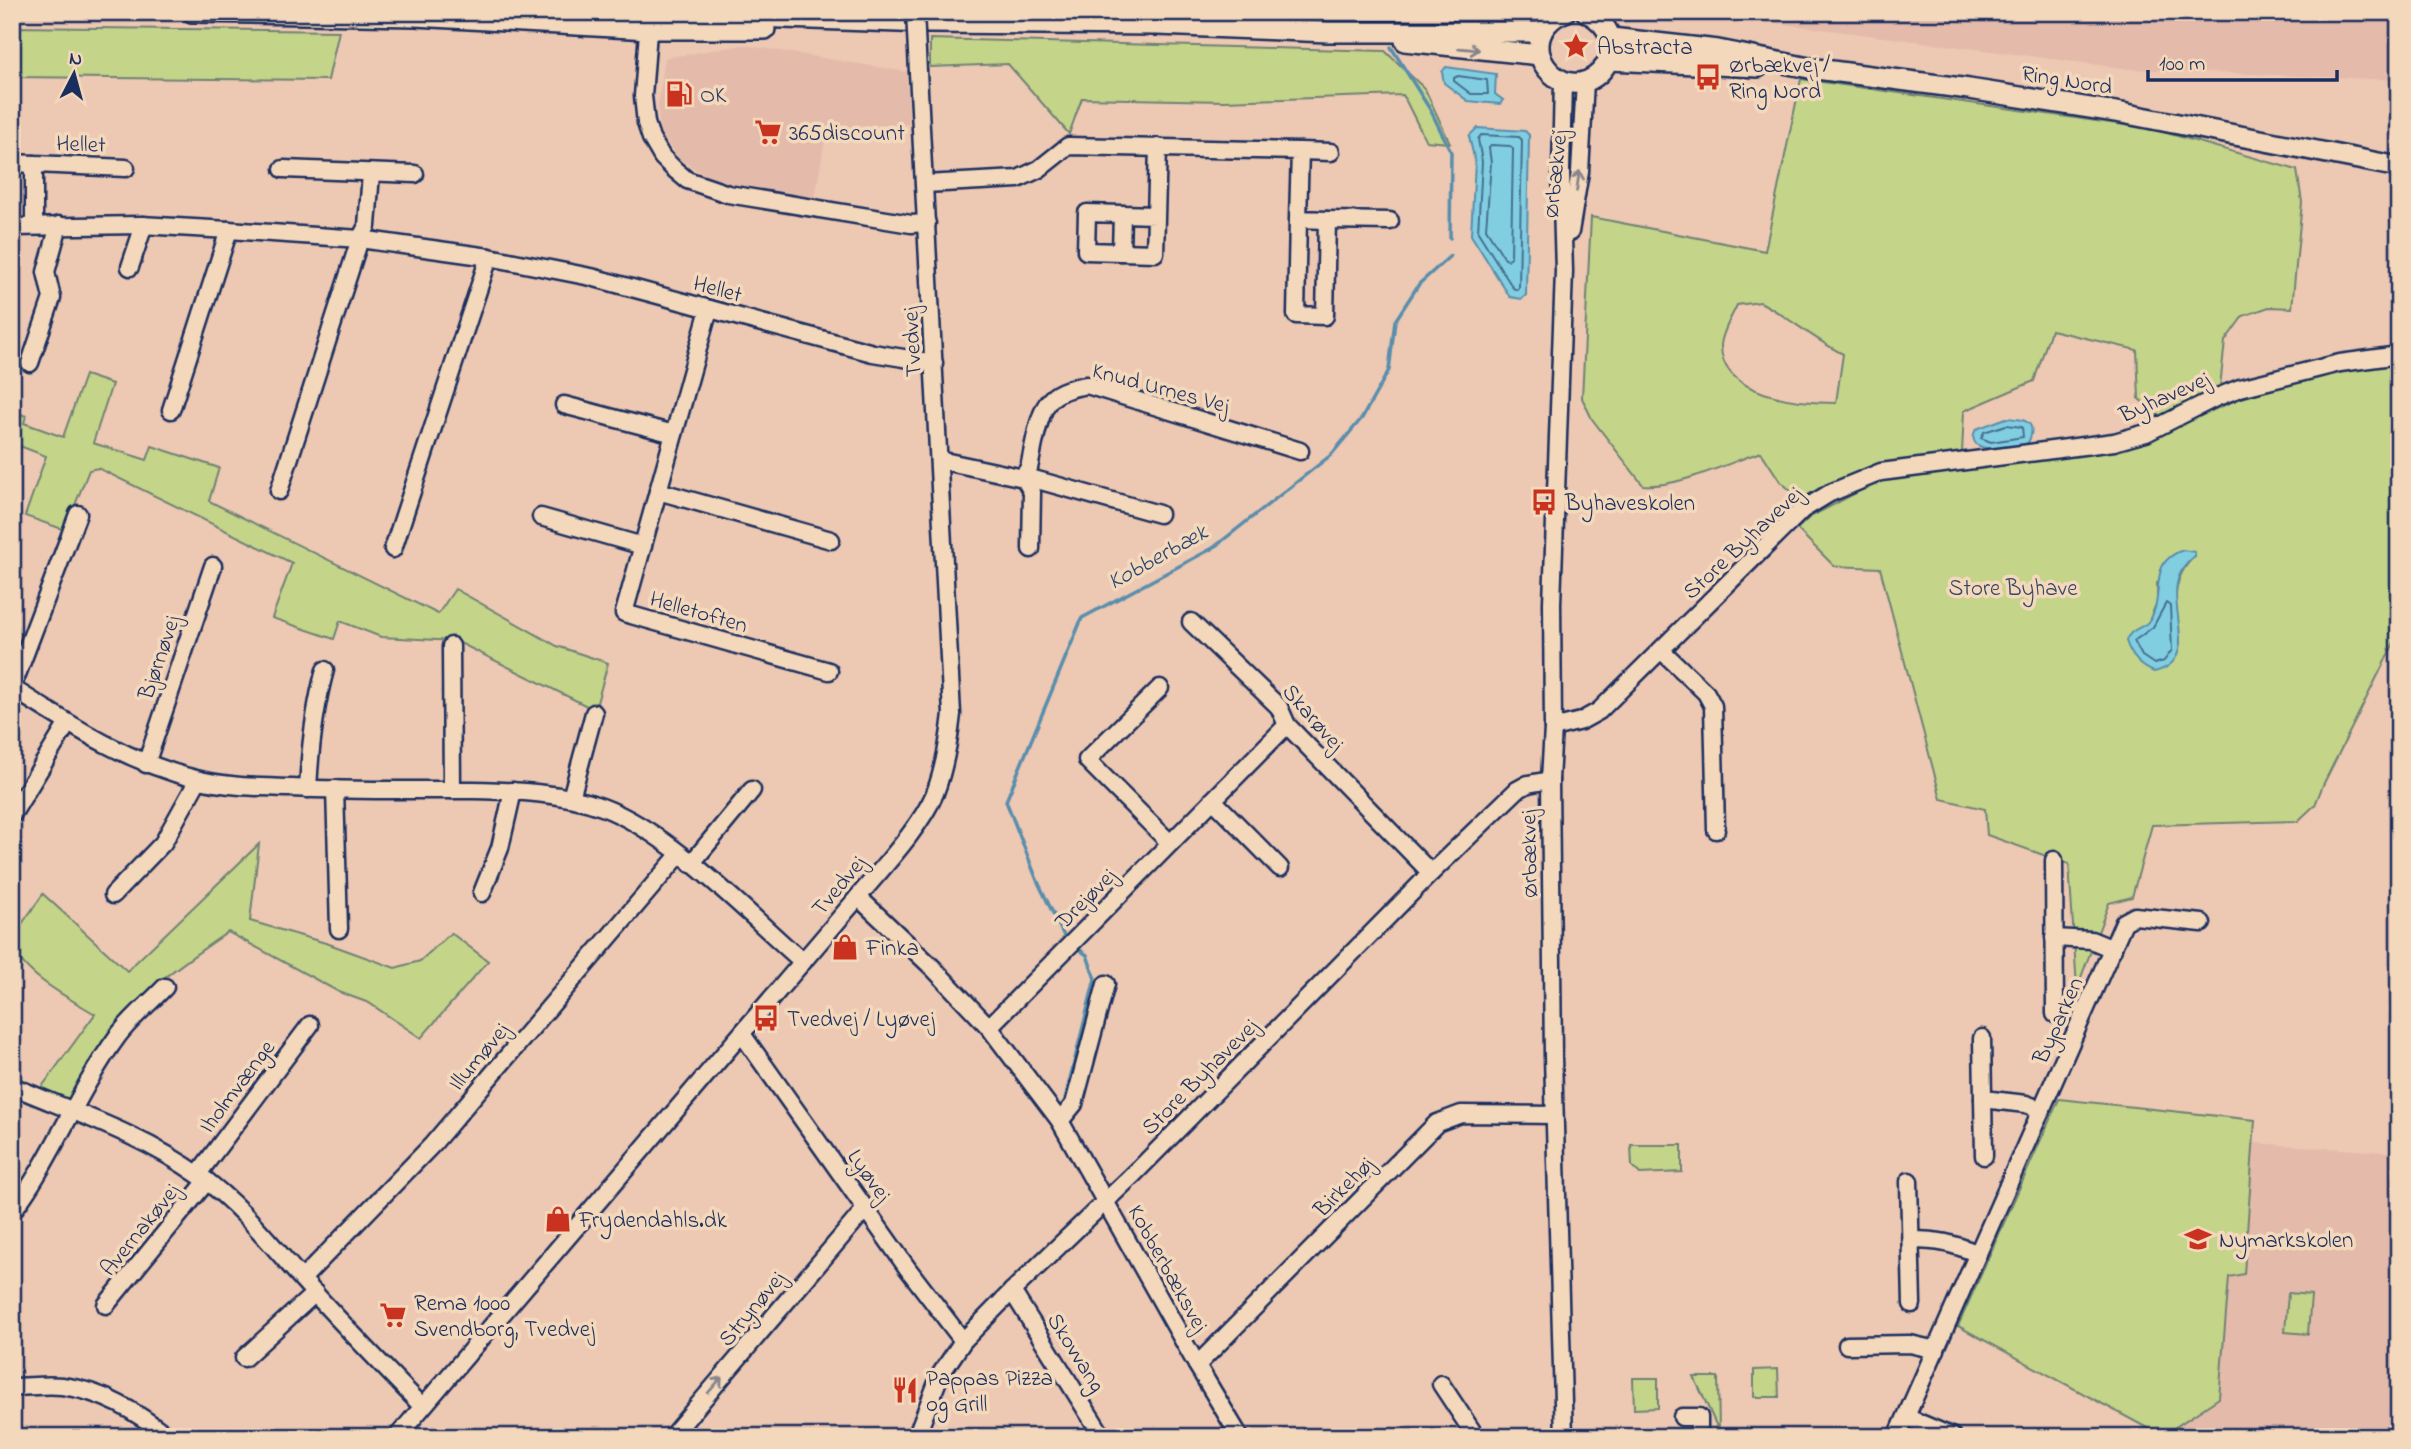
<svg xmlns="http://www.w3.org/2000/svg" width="2411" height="1449" font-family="'Indie Flower',sans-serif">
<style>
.built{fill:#e4baaa}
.green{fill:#c4d489;stroke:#708274;stroke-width:2;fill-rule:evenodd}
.water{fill:#82cee1;stroke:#598ead;stroke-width:2}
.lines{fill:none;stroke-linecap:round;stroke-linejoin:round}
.shore{stroke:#446f92;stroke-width:2}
.stream{stroke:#598ead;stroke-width:3.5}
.minor-casing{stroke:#1b2f5e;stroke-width:21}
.major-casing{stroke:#1b2f5e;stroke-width:24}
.minor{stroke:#f4d8bb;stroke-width:16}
.major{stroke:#f4d8bb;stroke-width:19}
.minor-bridge-casing{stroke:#1b2f5e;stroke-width:21;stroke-linecap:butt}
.minor-bridge{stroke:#f4d8bb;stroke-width:16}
.oneway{stroke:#88848c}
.labels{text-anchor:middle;stroke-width:7;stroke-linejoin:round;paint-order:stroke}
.poi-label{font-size:23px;fill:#1b2f5e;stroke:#f4d8bb;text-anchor:start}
.street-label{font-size:23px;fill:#1b2f5e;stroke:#f4d8bb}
.park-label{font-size:23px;fill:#344864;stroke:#f4d8bb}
.water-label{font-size:24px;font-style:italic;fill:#2a4772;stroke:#f4d8bb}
</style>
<rect width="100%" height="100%" fill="#edc8b2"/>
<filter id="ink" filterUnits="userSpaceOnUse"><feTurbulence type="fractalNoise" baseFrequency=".0143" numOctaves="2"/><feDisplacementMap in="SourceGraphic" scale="14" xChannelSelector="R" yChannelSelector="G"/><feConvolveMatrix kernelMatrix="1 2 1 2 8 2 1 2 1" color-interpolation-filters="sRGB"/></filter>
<g filter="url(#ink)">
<g class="built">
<polygon points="1692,12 2399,12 2399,80 2130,69"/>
<polygon points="743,45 907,72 909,124 827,128 815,197 715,181 679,159 660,133 658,107 665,58"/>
<polygon points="2059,1099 2255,1120 2254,1143 2399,1153 2399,1437 2163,1437 1958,1326"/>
</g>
<g class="green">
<polygon points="12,27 339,31 328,80 12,77"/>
<polygon points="930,39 1385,51 1425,89 1450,143 1426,141 1403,95 1224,101 1082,98 1069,134 1008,64 930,67"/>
<path d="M1801,79L2153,129L2297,170L2302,202L2292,308L2269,307L2243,316L2225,341L2220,387L2163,419L2139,399L2137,350L2051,330L2034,381L1964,411L1962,453L1910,459L1819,491L1801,500L1780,481L1761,452C1728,463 1677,488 1643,485L1592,419L1582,398L1591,217L1765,251ZM1760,302C1789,317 1813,339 1843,354L1836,403C1799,403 1721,396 1721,346C1721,334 1732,316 1737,305Z"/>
<path d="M2399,361V633L2323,785L2315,805L2298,821L2152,825L2132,897L2109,903L2077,988L2069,864L1987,835L1985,809L1941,799L1880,568L1834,566L1797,529L1810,517L1886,477L2127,448L2236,400L2341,367ZM2195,556C2168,580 2176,610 2180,642L2148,623L2157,602V583Z"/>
<polygon points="85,375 112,384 93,443 147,460 152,446 219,468 209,501 438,614 455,589 557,646 608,663 595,710 456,641 381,637 340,621 334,639 272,618 292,563 98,468 89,470 65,530 25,516 46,456 12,443 12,411 26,416 24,423 63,437"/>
<path d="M259,844L250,921L329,944L395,968L420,961L451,933L488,961L421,1038L369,1003L339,992L228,932C184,962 141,991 108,1034C93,1054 81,1078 70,1100L41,1088L95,1014C71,999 12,970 12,938L43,894L127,971Z"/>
<polygon points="2059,1099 2255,1120 2244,1274 2229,1277 2219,1398 2162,1436 1958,1326"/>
<polygon points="1631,1145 1682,1145 1682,1172 1640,1174 1632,1166"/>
<polygon points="2288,1293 2311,1295 2308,1334 2285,1332"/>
<polygon points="1778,1369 1779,1397 1754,1397 1754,1370"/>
<polygon points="1694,1377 1718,1377 1719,1431"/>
<polygon points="1633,1378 1658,1378 1658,1408 1634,1409"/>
</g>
<g class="water">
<polygon points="1446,67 1496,74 1495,94 1503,100 1500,104 1468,101 1444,83 1442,72"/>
<polygon points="1477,128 1525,131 1529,135 1526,295 1522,299 1510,297 1471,235 1475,162 1469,136"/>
<path d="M2006,418C2023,419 2039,420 2028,443C2016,449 1961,457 1976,429Z"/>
<path d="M2183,550L2195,552V556C2190,560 2184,566 2181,572C2163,604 2204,660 2154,672C2139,666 2131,656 2126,641C2130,628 2143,629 2150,620C2166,594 2146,563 2183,550Z"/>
</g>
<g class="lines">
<g class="shore">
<polygon points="1458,76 1487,80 1488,94 1471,94 1454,81 1454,78"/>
<polygon points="1481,135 1519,137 1522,140 1519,287 1517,290 1513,288 1478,232 1482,162 1478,139"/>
<polygon points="1492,145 1510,146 1513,149 1511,257 1508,260 1505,259 1486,229 1491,163 1489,148"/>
<polygon points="2006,425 2022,427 2023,437 1991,442 1981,438 1984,432"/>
<polygon points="2166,603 2170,606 2172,650 2164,661 2154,664 2142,656 2134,641 2153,627"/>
</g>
<g class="stream">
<polyline points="1375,12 1381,24"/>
<polyline points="1391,47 1431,111 1451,152 1450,238"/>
<polyline points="1064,936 1037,880 1006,801 1082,618 1213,548 1331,455 1362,418 1389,370 1395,321 1419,284 1450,256"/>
<polyline points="1065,1099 1095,979 1087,955 1080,950"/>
</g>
<g class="minor-casing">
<g id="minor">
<polyline points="649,19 643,96 646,123 651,138 662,157 674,169 687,180 728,194 911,224 927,223"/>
<polyline points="1563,81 1561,171 1564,271 1552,603 1553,728 1550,780 1553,1057 1564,1437"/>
<polyline points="1300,151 1331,152"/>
<polyline points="12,163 126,168"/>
<polyline points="34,164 34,225"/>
<polyline points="283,169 415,174"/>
<polyline points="925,184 1018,179 1039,169 1068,146 1300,151 1298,219 1327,220 1325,316 1296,315 1298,219"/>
<polyline points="1156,215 1087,213 1086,251 1155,253 1158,147"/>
<polyline points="1327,220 1390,221"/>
<polyline points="12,227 141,225 229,230 360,239 489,257 591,277 873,353 934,363"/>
<polyline points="1570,232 1580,172 1585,81"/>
<polyline points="1121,252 1122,214"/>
<polyline points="130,267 144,225"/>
<polyline points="709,309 624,613 829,671"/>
<polyline points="30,363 52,298 46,272 59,225"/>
<polyline points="564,405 674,434"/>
<polyline points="171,410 229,230"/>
<polyline points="939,460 1019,477 1023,476 1159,514"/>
<polyline points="279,491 360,239 367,226 371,173"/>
<polyline points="658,491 831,540"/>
<path d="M78,514L12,688C72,726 127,762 196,779C227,787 260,787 291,788C351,791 411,790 472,790C515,791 561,792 602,807C670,832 748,914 803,962"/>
<polyline points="541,517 643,546"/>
<polyline points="393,549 489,257"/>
<path d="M1031,549L1032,492L1023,476L1029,468C1033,451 1038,411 1051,399C1060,390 1074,387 1087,385L1300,451"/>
<polyline points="1191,622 1279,707 1287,725 1431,873"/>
<polyline points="451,646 452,790"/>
<polyline points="1661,650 1706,693 1713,706 1716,830"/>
<polyline points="1160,688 1087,760 1170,843"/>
<polyline points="1553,728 1581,721 1599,711 1802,510 1830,493 1881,472 2114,442 2146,433 2215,398 2240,388 2340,363 2399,355"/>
<polyline points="146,764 213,566"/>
<path d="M308,789C310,748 314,710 325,670"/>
<polyline points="335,789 339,929"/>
<polyline points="571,798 594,713"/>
<polyline points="1213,800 1280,868"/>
<polyline points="12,815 68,723"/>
<polyline points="2054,860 2055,1014"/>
<polyline points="691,864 752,790"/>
<polyline points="482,893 500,848 513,791"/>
<polyline points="113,895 163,843 198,780"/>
<polyline points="858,897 933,968 989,1027 1060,1121 1197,1365 1240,1437"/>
<polyline points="2054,938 2091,940 2113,949"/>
<polyline points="989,1027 1287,725"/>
<polyline points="742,1034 908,1269 963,1341"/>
<polyline points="1982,1038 1984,1156"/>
<path d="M12,1086C76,1113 143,1135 200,1176C239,1204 269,1242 301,1278C340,1322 381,1364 422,1406"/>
<polyline points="1983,1099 2026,1104 2042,1110"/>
<polyline points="1060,1121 1074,1104 1106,984"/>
<polyline points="198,1174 310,1025"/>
<polyline points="1909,1181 1912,1304"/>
<path d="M12,1212C53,1158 77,1092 117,1037C130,1019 150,1003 165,987"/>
<path d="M1911,1240C1938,1240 1953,1243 1978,1254"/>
<polyline points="302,1279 432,1145 679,855"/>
<polyline points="1012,1291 1103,1437"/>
<polyline points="106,1305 207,1181"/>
<polyline points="1847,1345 1910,1344 1936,1350"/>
<polyline points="244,1358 315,1293"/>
<polyline points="1197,1365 1437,1123 1461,1114 1554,1115"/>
<polyline points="1441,1384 1476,1437"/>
<path d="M12,1387C28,1387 46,1384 62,1386C103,1391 137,1412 169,1437"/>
<polyline points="1682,1417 1699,1417 1699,1437"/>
<polyline points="1906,1417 1953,1437"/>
<path d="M397,1437L858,897C882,868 921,827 935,793C945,767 949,741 952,714L918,72"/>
<polyline points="671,1437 866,1208"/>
<polyline points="916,1437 940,1375 963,1341 1012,1291 1135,1173 1431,873 1517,790 1528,784 1550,780"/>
<polyline points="1897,1437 2124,922 2135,916 2202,923"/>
</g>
</g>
<g class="major-casing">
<g id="major">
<polyline points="192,12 415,16 649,29 765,29"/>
<polyline points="614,12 927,23 1158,25 1328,32 1542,32"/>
<path d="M1565,12C1551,17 1540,29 1539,44C1538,55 1543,65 1551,73C1589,109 1644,41 1586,12"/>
<polyline points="1611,38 1718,50 1809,68 1969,89 2122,113 2399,167"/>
<polyline points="1405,41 1540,55"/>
<polyline points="1610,60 1758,67"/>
</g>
</g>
<use href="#minor" class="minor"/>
<use href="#major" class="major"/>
<g class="minor-bridge-casing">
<polyline id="minor-bridge" points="915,12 918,72"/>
</g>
<use href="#minor-bridge" class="minor-bridge"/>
</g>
<defs><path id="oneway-shaft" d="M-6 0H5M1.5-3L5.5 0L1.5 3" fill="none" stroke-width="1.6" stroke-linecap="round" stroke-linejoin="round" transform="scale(1.75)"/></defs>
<g class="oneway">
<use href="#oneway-shaft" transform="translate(1469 49) rotate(5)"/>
<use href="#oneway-shaft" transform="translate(1578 181) rotate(-82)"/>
<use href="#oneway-shaft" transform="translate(715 1385) rotate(-49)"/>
</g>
</g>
<defs>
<g id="sight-bare" transform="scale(2.1)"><path d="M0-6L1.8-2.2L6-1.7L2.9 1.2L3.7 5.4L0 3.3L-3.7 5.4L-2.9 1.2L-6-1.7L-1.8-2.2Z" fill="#c8321e" stroke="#f4d8bb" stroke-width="2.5" paint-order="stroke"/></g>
<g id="bus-bare" transform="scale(2.1)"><path d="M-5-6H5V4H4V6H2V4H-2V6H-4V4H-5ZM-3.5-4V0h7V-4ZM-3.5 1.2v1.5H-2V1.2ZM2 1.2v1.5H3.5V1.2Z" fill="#c8321e" stroke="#f4d8bb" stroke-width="2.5" paint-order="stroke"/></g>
<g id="fuel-bare" transform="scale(2.1)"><path d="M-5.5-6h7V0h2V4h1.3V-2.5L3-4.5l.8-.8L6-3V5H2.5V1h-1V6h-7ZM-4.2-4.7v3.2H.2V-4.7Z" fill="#c8321e" stroke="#f4d8bb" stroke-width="2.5" paint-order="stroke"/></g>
<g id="supermarket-bare" transform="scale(2.1)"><path d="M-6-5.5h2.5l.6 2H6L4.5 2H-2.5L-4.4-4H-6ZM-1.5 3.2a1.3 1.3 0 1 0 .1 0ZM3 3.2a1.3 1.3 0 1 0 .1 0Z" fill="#c8321e" stroke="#f4d8bb" stroke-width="2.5" paint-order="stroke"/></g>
<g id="shop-bare" transform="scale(2.1)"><path d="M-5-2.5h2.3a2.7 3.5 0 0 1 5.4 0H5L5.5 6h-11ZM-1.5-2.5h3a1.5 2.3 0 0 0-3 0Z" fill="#c8321e" stroke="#f4d8bb" stroke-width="2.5" paint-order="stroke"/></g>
<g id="school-bare" transform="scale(2.1)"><path d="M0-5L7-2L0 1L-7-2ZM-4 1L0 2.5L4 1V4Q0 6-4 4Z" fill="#c8321e" stroke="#f4d8bb" stroke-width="2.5" paint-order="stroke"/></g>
<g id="restaurant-bare" transform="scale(2.1)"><path d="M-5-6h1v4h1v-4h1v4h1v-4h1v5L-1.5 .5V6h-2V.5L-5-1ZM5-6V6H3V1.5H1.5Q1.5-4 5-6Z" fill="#c8321e" stroke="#f4d8bb" stroke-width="2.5" paint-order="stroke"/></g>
</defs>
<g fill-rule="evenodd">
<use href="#sight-bare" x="1576" y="46"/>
<use href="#bus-bare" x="1708" y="77"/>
<use href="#fuel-bare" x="679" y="94"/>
<use href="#supermarket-bare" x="768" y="132"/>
<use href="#bus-bare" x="1544" y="502"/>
<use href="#shop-bare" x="845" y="947"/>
<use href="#bus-bare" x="766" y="1018"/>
<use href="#shop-bare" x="558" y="1219"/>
<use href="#school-bare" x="2198" y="1239"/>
<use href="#supermarket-bare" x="393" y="1315"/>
<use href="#restaurant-bare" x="905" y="1390"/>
</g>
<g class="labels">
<g class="poi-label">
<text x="1597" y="54">Abstracta</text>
<text x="1729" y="72">Ørbækvej /<tspan x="1729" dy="26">Ring Nord</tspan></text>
<text x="700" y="102">OK</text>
<text x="789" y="140">365discount</text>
<text x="1565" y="510">Byhaveskolen</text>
<text x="866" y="955">Finka</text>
<text x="787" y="1026">Tvedvej / Lyøvej</text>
<text x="579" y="1227">Frydendahls.dk</text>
<text x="2219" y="1247">Nymarkskolen</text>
<text x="414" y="1310">Rema 1000<tspan x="414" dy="26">Svendborg, Tvedvej</tspan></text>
<text x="926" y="1385">Pappas Pizza<tspan x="926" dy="26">og Grill</tspan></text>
</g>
<g class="street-label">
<text transform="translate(2067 79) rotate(9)" y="8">Ring Nord</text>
<text transform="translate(81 143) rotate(2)" y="8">Hellet</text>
<text transform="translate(1554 174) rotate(-84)" y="8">Ørbækvej</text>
<text transform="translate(718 288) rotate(15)" y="8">Hellet</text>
<text transform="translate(911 342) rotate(-93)" y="8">Tvedvej</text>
<text transform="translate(1161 387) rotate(15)" y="8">Knud Urnes Vej</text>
<text transform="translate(2164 396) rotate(-24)" y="8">Byhavevej</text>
<text transform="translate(1742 542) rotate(-43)" y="8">Store Byhavevej</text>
<text transform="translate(699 611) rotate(16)" y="8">Helletoften</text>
<text transform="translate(158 657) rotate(-71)" y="8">Bjørnøvej</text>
<text transform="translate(1314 717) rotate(49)" y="8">Skarøvej</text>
<text transform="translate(1528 854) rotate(-91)" y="8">Ørbækvej</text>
<text transform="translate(838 885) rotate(-50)" y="8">Tvedvej</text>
<text transform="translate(1085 898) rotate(-45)" y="8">Drejøvej</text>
<text transform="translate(2057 1020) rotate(-66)" y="8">Byparken</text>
<text transform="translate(478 1056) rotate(-50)" y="8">Illumøvej</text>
<text transform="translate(1199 1076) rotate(-45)" y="8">Store Byhavevej</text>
<text transform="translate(236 1086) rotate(-53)" y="8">Iholmvænge</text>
<text transform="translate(870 1175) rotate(55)" y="8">Lyøvej</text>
<text transform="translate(1343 1186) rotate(-45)" y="8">Birkehøj</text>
<text transform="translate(139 1229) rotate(-51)" y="8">Avernakøvej</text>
<text transform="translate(1169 1268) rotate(61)" y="8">Kobberbæksvej</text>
<text transform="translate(751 1308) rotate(-50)" y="8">Strynøvej</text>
<text transform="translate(1077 1352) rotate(58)" y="8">Skovvang</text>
</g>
<g class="park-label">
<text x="2013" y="595">Store Byhave</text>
</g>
<g class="water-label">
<text transform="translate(1157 556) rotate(-29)" y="8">Kobberbæk</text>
</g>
</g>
<rect width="2411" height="1449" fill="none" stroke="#f4d8bb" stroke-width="42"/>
<rect x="21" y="21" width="2369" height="1407" fill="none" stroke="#1b2f5e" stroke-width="2.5" filter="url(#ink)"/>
<g transform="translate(74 74) rotate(6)" stroke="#f4d8bb" stroke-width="5" paint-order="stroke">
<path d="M0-5L12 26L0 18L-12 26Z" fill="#1b2f5e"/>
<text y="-10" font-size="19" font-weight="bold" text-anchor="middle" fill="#1b2f5e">N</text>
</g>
<path d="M2148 70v10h189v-10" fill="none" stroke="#1b2f5e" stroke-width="3.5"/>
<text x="2159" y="70" font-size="21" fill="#1b2f5e" stroke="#f4d8bb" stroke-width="5" paint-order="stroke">100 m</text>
</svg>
